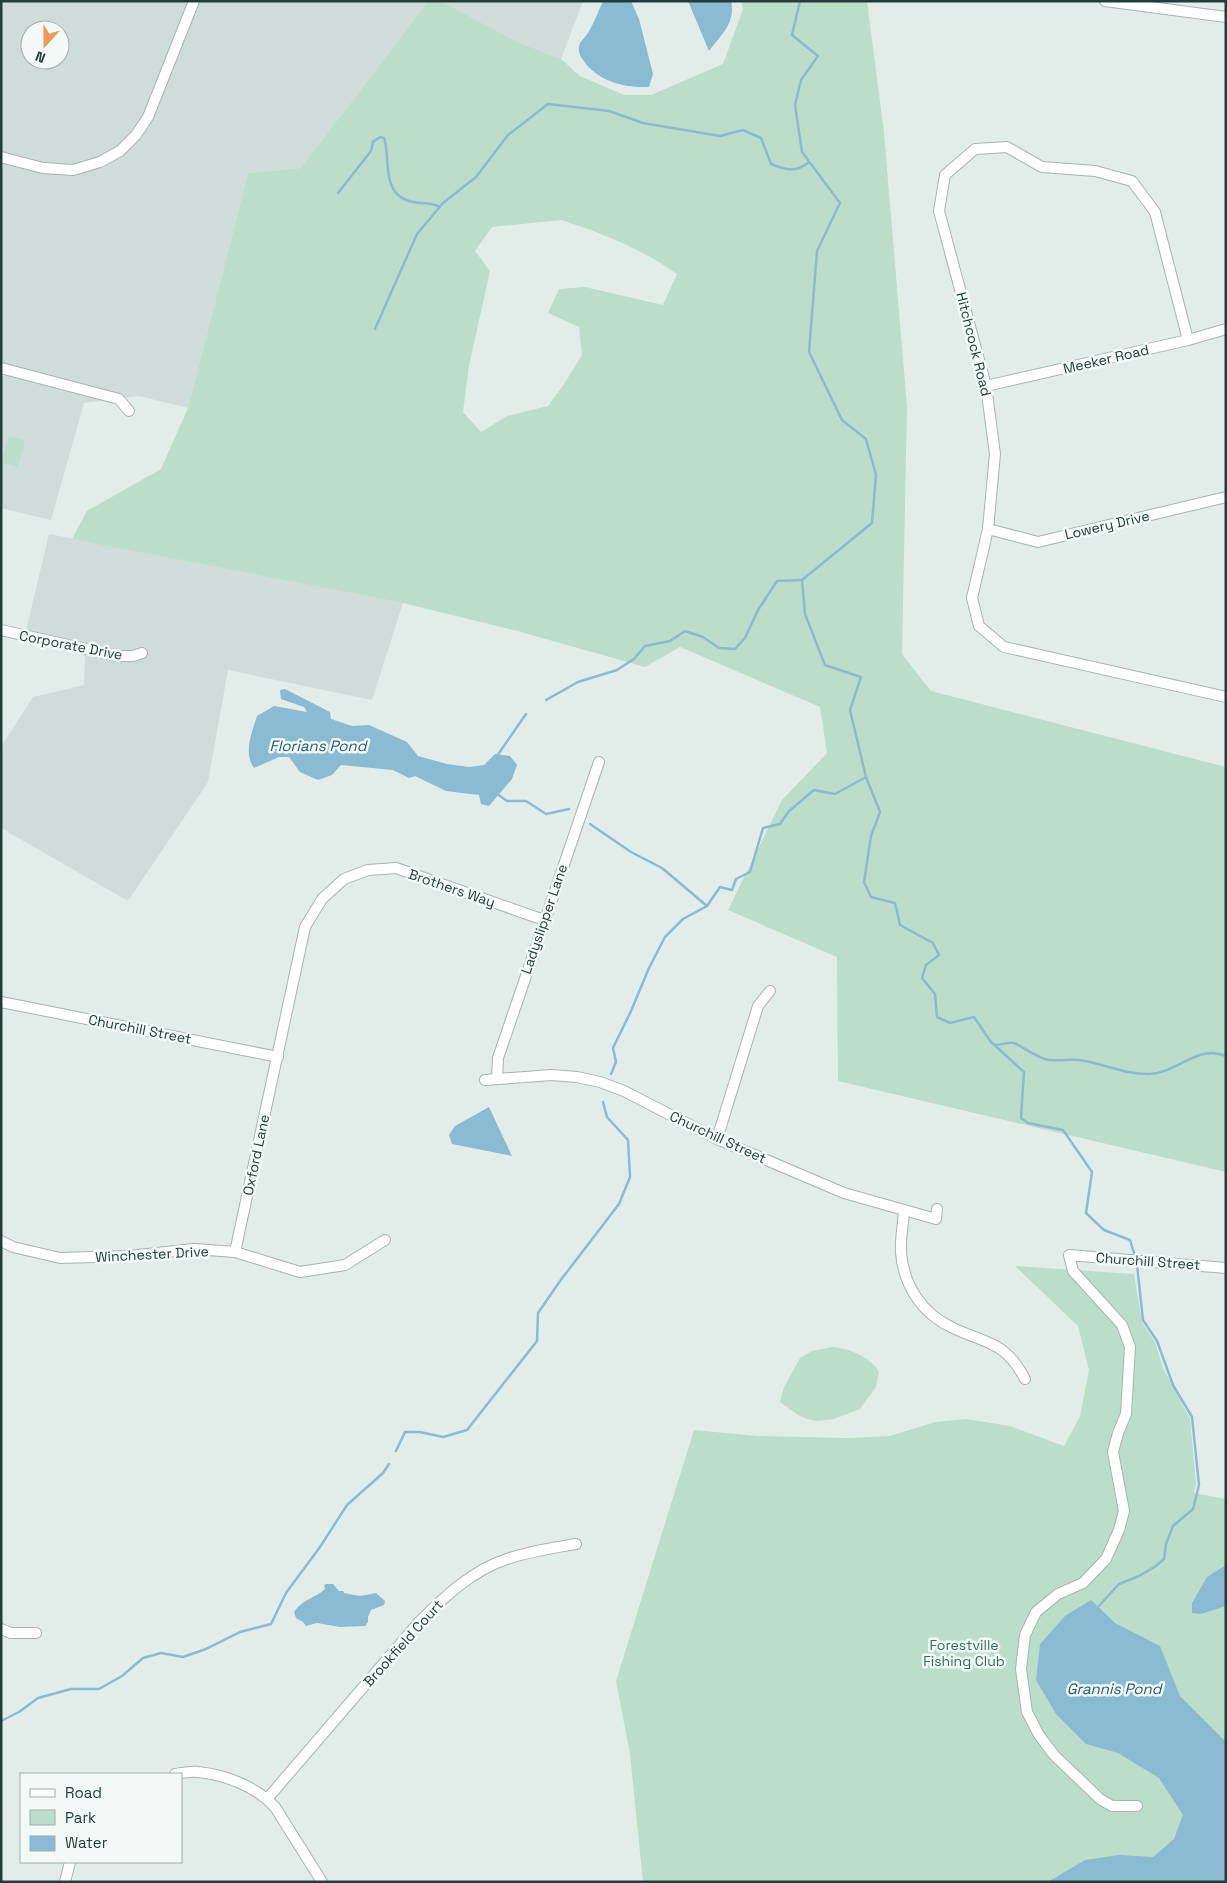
<svg xmlns="http://www.w3.org/2000/svg" width="1227" height="1883" font-family="'Space Grotesk',sans-serif">
<style>
.built{fill:#d0dcd9;fill-rule:evenodd}
.green{fill:#bbdeca;fill-rule:evenodd}
.water{fill:#8abbd2}
.lines{fill:none;stroke-linecap:round;stroke-linejoin:round}
.stream{stroke:#8abbd2;stroke-width:2.5}
.street-casing{stroke:#a5b5b2;stroke-width:12}
.street{stroke:#fff;stroke-width:10}
.labels{text-anchor:middle;stroke-width:5;stroke-linejoin:round;paint-order:stroke}
.street-label{font-size:14px;fill:#223e3b;stroke:#f3f9f7}
.park-label{font-size:14px;fill:#2c7554;stroke:#f3f9f7}
.water-label{font-size:15px;font-style:italic;fill:#1b5b7a;stroke:#f3f9f7}
</style>
<rect width="100%" height="100%" fill="#e2edea"/>
<g class="built">
<path d="M1,1H428L301,168L248,173L188,408L139,396L84,403L51,520L1,508ZM30,30H60V60H30Z"/>
<polygon points="441,1 583,1 561,59 518,42"/>
<polygon points="49,534 403,603 372,700 228,670 208,782 128,901 1,828 1,747 33,697 84,685 85,656 24,639"/>
</g>
<g class="green">
<path d="M428,1H441L518,42L561,59L580,76L624,95H651L723,64L743,9L741,1H867L884,133L907,406L902,654L931,691L1226,767V1172L838,1081L837,957L728,910L782,800L827,753L820,707L680,647L645,667L521,632L403,603L72,539L87,511L161,469L188,408L248,173L301,168ZM561,220C602,233 642,249 677,274L663,305L585,287L559,289L548,313L579,327L582,355L564,384L548,406L507,416L481,432L463,412L469,366L490,271L475,251L492,227Z"/>
<polygon points="9,436 25,440 18,467 2,463"/>
<polygon points="1015,1266 1134,1274 1142,1322 1155,1342 1163,1368 1190,1419 1196,1484 1194,1493 1226,1499 1226,1882 643,1882 630,1754 616,1681 694,1430 758,1436 848,1438 890,1436 935,1422 966,1419 1010,1426 1064,1446 1080,1416 1089,1370 1078,1326"/>
<path d="M832,1347C848,1348 871,1357 879,1372L876,1387L860,1409L834,1419L816,1421L807,1419L798,1415L780,1402L784,1387L800,1358L812,1351Z"/>
</g>
<g class="water">
<path d="M603,1H631L639,19L653,74L649,87C624,88 597,81 583,60C580,56 578,51 579,46C580,41 585,38 588,33C594,23 598,12 603,1Z"/>
<path d="M688,1H731C736,23 721,35 709,51Z"/>
<path d="M285,689L330,712L331,719L352,726L369,725L407,742L418,756L447,764L469,767L484,765L495,754L510,756L517,765L512,779L489,806L481,804L479,795L446,791L415,776L409,778L393,770L341,765L332,775L318,780L300,772L289,757H279L254,768C243,753 252,732 257,716L274,706L307,712L304,707L281,699L280,690Z"/>
<polygon points="489,1107 512,1156 452,1144 449,1135 455,1126"/>
<polygon points="1226,1565 1226,1606 1201,1614 1192,1613 1192,1603 1207,1577"/>
<path d="M326,1584H333L339,1591H343L344,1593L360,1596L376,1593L385,1601L384,1605L371,1610L368,1617V1622L365,1626L340,1627L317,1623L306,1626L303,1622L296,1618L294,1612C304,1598 316,1598 325,1589L324,1585Z"/>
<polygon points="1091,1600 1115,1623 1160,1646 1180,1696 1226,1742 1226,1882 1048,1882 1085,1860 1119,1855 1153,1857 1174,1839 1183,1815 1159,1778 1118,1753 1086,1744 1056,1714 1036,1680 1040,1644 1065,1616"/>
</g>
<g class="lines">
<g class="stream">
<polyline points="800,1 792,35 818,56 801,80 795,105 802,152 840,203 817,251 809,352 842,420 866,439 876,475 872,523 802,580 805,614 825,665 861,677 850,710 866,777 880,812 871,836 864,882 871,897 895,903 900,925 933,943 939,955 926,965 922,978 935,994 937,1017 950,1023 974,1017 991,1042 1024,1072 1021,1118 1028,1123 1063,1130 1092,1172 1086,1213 1104,1230 1130,1240 1135,1256"/>
<path d="M338,193L371,151L373,142L380,137L384,138C391,158 381,189 406,200C417,205 429,201 440,207"/>
<path d="M375,329L417,234L443,203L476,177L508,135L548,104L609,111L643,123L720,136L743,130L761,138L771,164C786,170 796,173 809,162"/>
<polyline points="546,700 578,682 617,670 634,659 645,646 670,641 685,631 703,637 719,648 735,649 745,638 758,610 777,581 802,580"/>
<polyline points="497,756 526,714"/>
<polyline points="496,793 507,801 526,801 546,814 569,809"/>
<polyline points="590,824 631,852 662,868 707,906"/>
<path d="M995,1045C1001,1045 1009,1042 1014,1043C1020,1045 1035,1056 1045,1059C1055,1062 1068,1059 1079,1060C1103,1063 1125,1075 1150,1074C1177,1073 1198,1044 1226,1056"/>
<polyline points="611,1074 616,1062 613,1048 631,1011 649,968 665,937 683,919 707,906 720,887 732,890 736,879 750,872 763,828 780,824 789,811 814,790 835,794 866,777"/>
<polyline points="396,1451 405,1432 420,1432 443,1437 467,1430 537,1341 538,1313 560,1281 619,1204 630,1177 628,1140 607,1117 603,1102"/>
<polyline points="1096,1609 1119,1584 1139,1576 1156,1566 1164,1559 1166,1544 1173,1526 1193,1509 1199,1485 1192,1417 1173,1385 1157,1341 1143,1320 1137,1265"/>
<polyline points="1,1721 19,1712 38,1698 71,1689 99,1689 122,1676 143,1658 161,1653 183,1657 206,1649 240,1632 271,1624 286,1593 320,1547 347,1505 383,1473 389,1464"/>
</g>
<g class="street-casing">
<g id="street">
<polyline points="1105,1 1226,17"/>
<polyline points="1,157 43,168 73,170 100,162 120,151 136,135 148,117 194,1"/>
<polyline points="1188,340 1155,212 1132,181 1095,171 1042,167 1007,147 975,149 945,175 939,211 986,386 995,454 988,529 972,598 979,626 1004,647 1226,697"/>
<polyline points="1,368 119,399 129,411"/>
<polyline points="986,386 1188,340 1226,329"/>
<polyline points="988,529 1038,542 1226,497"/>
<polyline points="1,630 117,656 133,656 142,653"/>
<polyline points="1,1002 278,1057"/>
<polyline points="497,1079 498,1058 599,762"/>
<polyline points="485,1080 552,1075 577,1077 600,1082 624,1091 717,1139 844,1193 936,1219 937,1209"/>
<polyline points="717,1139 758,1006 770,991"/>
<path d="M904,1211C903,1225 900,1240 901,1253C904,1286 922,1314 953,1328C987,1344 1005,1341 1025,1379"/>
<polyline points="1,1241 13,1247 60,1258 129,1256 194,1249 235,1252 300,1272 345,1265 385,1240"/>
<polyline points="235,1252 305,927 322,899 344,879 368,870 396,868 544,920"/>
<polyline points="1,1629 11,1633 36,1633"/>
<path d="M175,1774C182,1773 191,1771 198,1772C226,1775 255,1786 275,1807L322,1882"/>
<path d="M267,1799L420,1621C445,1596 473,1570 507,1559C530,1551 553,1548 576,1544"/>
<polyline points="1137,1806 1112,1806 1100,1799 1054,1755 1039,1735 1027,1712 1021,1669 1025,1635 1036,1612 1058,1594 1083,1583 1106,1559 1119,1530 1124,1511 1113,1452 1118,1433 1126,1414 1130,1347 1122,1325 1073,1271 1069,1255 1226,1268"/>
<polyline points="65,1882 70,1862"/>
</g>
</g>
<use href="#street" class="street"/>
</g>
<g class="labels">
<g class="street-label">
<text transform="translate(974 344) rotate(76)" y="5">Hitchcock Road</text>
<text transform="translate(1106 359) rotate(-13)" y="5">Meeker Road</text>
<text transform="translate(1107 525) rotate(-13)" y="5">Lowery Drive</text>
<text transform="translate(71 645) rotate(11)" y="5">Corporate Drive</text>
<text transform="translate(452 888) rotate(19)" y="5">Brothers Way</text>
<text transform="translate(544 919) rotate(-71)" y="5">Ladyslipper Lane</text>
<text transform="translate(140 1029) rotate(11)" y="5">Churchill Street</text>
<text transform="translate(718 1137) rotate(25)" y="5">Churchill Street</text>
<text transform="translate(256 1155) rotate(-78)" y="5">Oxford Lane</text>
<text transform="translate(152 1254) rotate(-3)" y="5">Winchester Drive</text>
<text transform="translate(1148 1261) rotate(4)" y="5">Churchill Street</text>
<text transform="translate(403 1643) rotate(-48)" y="5">Brookfield Court</text>
</g>
<g class="park-label">
<text x="964" y="1650">Forestville<tspan x="964" dy="16">Fishing Club</tspan></text>
</g>
<g class="water-label">
<text x="318" y="751">Florians Pond</text>
<text x="1114" y="1694">Grannis Pond</text>
</g>
</g>
<rect width="1227" height="1883" fill="none" stroke="#223e3b" stroke-width="5"/>
<rect x="20" y="1773" width="162" height="90" fill="#f3f9f7" stroke="#9faeac"/>
<rect x="30" y="1789" width="25" height="8" fill="#ffffff" stroke="#9faeac"/>
<text x="65" y="1798" font-size="15" fill="#223e3b">Road</text>
<rect x="30" y="1810" width="25" height="15" fill="#bbdeca" stroke="#9faeac"/>
<text x="65" y="1823" font-size="15" fill="#223e3b">Park</text>
<rect x="30" y="1836" width="25" height="15" fill="#8abbd2" stroke="#9faeac"/>
<text x="65" y="1848" font-size="15" fill="#223e3b">Water</text>
<g transform="translate(45 45) rotate(201)"><circle r="24" fill="#f3f9f7" stroke="#9faeac"/>
<path d="M0-4L9 19L0 12L-9 19Z" fill="#f3985a"/>
<text y="-8" font-size="14" font-weight="bold" text-anchor="middle" fill="#223e3b">N</text>
</g>
</svg>
